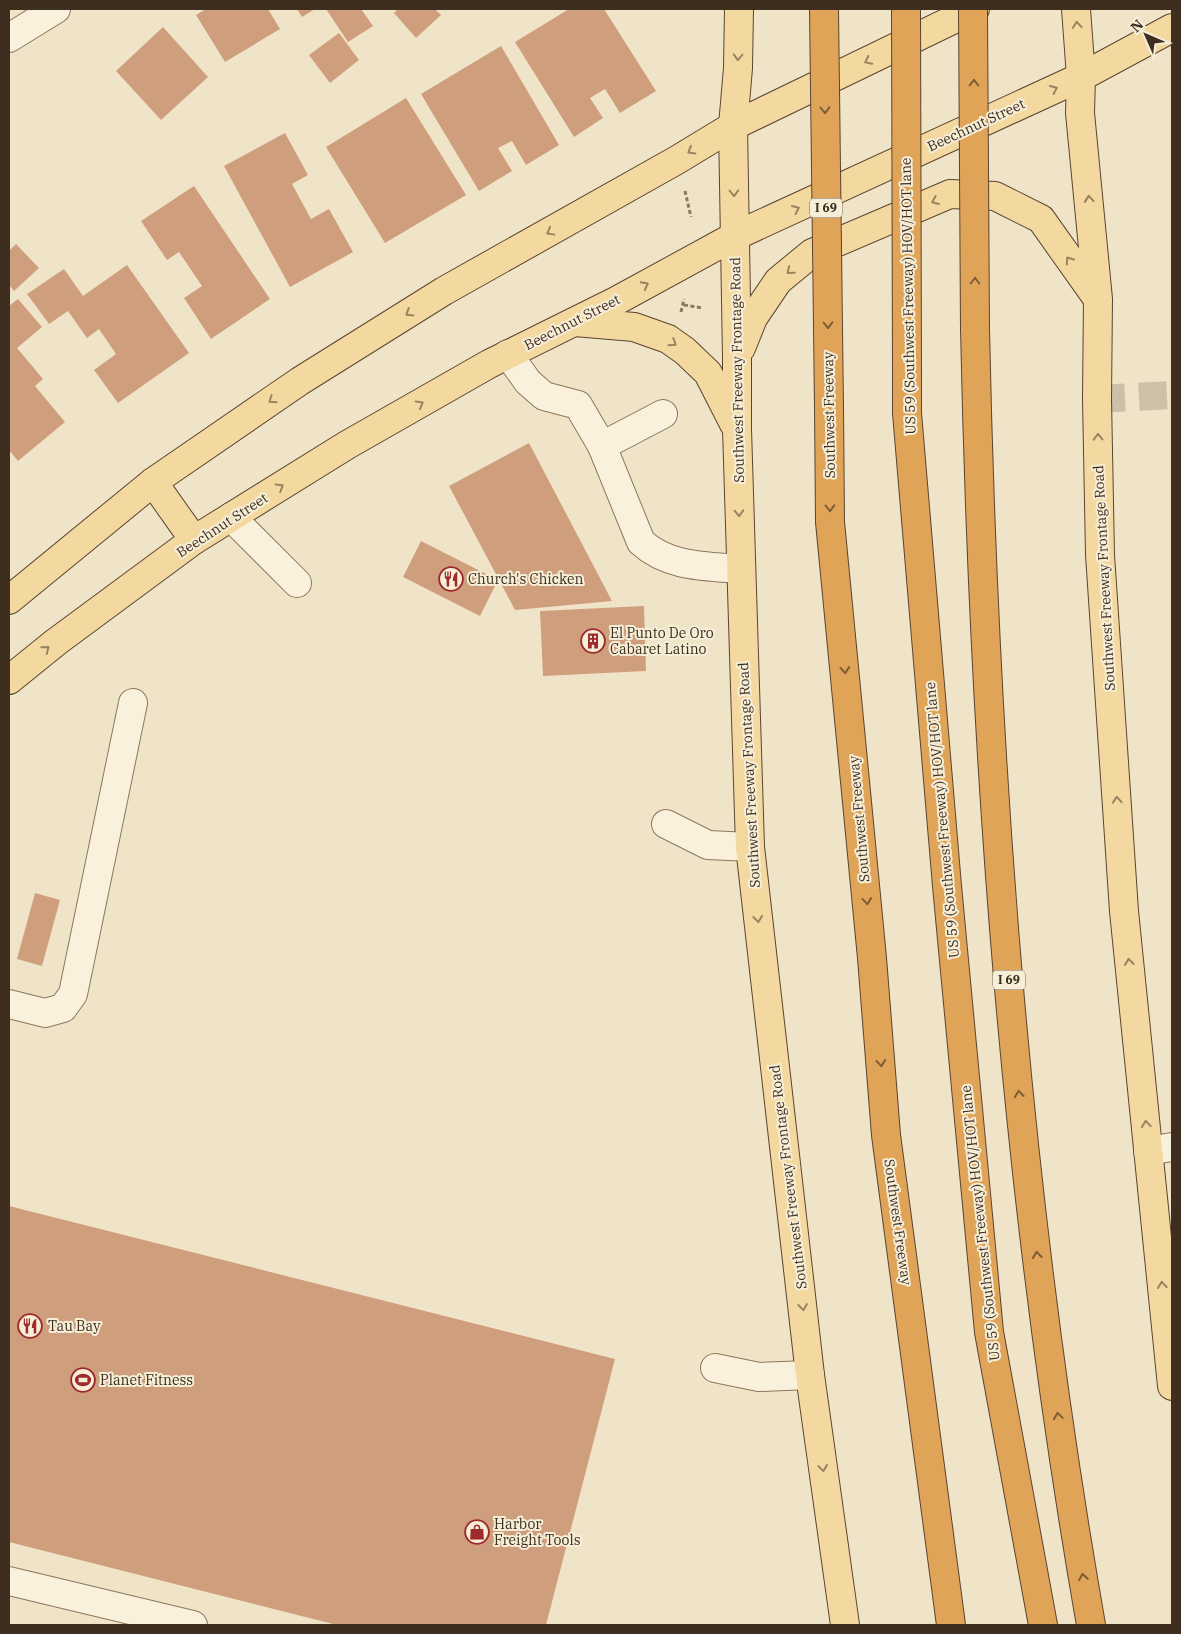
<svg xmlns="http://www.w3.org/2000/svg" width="1181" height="1634" font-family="'IBM Plex Serif',serif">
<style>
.building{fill:#cf9f7d}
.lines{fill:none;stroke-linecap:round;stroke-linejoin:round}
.minor-tunnel{stroke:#ccc0a6;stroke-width:28;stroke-dasharray:28 14;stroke-linecap:butt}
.minor-casing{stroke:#8d765c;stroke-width:30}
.major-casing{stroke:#5b4430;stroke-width:30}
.highway-casing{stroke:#5b4430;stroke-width:30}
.path{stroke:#8d765c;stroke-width:3;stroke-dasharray:4 2.5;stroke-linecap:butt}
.minor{stroke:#faf1dc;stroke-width:28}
.major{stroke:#f3d9a0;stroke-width:28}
.highway{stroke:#e0a458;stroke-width:28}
.highway-bridge-casing{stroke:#5b4430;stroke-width:30;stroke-linecap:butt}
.highway-bridge{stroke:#e0a458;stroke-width:28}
.oneway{stroke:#988460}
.oneway2{stroke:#7e5d36}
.labels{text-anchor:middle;stroke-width:4;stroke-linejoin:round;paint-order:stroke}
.shield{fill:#f7eed8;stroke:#756857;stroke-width:1}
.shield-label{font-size:12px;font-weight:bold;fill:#3d2e20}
.street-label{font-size:14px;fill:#3d2e20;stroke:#f7eed8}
.poi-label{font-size:14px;fill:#3d2e20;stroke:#f7eed8;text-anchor:start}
</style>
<rect width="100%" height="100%" fill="#f0e4c8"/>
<g class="building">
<polygon points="206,9 268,9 280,29 225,62 196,15"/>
<polygon points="297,9 315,9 302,17"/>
<polygon points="326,9 361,9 373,26 348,42"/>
<polygon points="398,9 435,9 441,15 416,38 394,13"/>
<polygon points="569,9 604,9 656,91 620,113 605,89 590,98 603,118 574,137 515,42"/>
<polygon points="163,27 208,77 161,120 116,71"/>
<polygon points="339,33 359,60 330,83 309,55"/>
<polygon points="501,46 559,145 526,165 512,141 498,148 512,171 479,191 421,94"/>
<polygon points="406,98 466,195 385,243 326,147"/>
<polygon points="285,133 308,175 292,184 311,219 329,209 353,252 290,287 224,166"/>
<polygon points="194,186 270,299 211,339 184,298 202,286 179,252 167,260 141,221"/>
<polygon points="16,244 39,268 14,291 9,285 9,251"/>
<polygon points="127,265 189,353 118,403 94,370 116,354 99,329 87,338 68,311 49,324 27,294 64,269 83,296"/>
<polygon points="18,299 42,327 17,348 43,379 35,386 65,422 18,461 9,450 9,306"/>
<polygon points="529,443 612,601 515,610 449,486"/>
<polygon points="421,541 498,580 480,616 403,577"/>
<polygon points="644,606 646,671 543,676 540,611"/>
<polygon points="35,893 60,900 42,966 17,959"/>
<polygon points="9,1206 615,1359 546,1625 337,1625 9,1542"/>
</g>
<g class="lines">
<polyline class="minor-tunnel" points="1097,399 1172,395"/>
<g class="minor-casing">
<g id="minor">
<polyline points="9,38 56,9"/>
<path d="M508,354L528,382L544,396L578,405L602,446L641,542C668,567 705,566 741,569"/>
<polyline points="602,446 663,414"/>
<polyline points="231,517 297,583"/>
<polyline points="666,824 708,845 750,847"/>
<polyline points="9,1004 45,1013 63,1008 73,994 133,703"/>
<polyline points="1148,1151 1172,1147"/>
<polyline points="715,1368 759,1377 810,1375"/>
<polyline points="9,1581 193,1625"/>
</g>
</g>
<g class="major-casing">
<g id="major">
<polyline points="739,9 738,68 733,126 737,358 737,429 750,847 810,1375 845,1625"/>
<polyline points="1076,9 1081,77 1080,113 1098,299 1097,399 1100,555 1124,911 1172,1386"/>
<polyline points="575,322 634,327 668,339 685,351 708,373 734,424"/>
<polyline points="741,348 753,318 778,281 812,253 950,194 995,196 1041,219 1097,298"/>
<polyline points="153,482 194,540"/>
<polyline points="9,600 153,482 300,381 444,291 677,160 733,126 975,9"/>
<polyline points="9,680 56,642 194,540 347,445 489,364 616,301 735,236 1081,77 1172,28"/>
</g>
</g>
<g class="highway-casing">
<g id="highway">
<path d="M975,329C984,763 1016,1198 1091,1625"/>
<polyline points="907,370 907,413 947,886 989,1332 1043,1625"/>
<polyline points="829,407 830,522 872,958 886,1135 951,1625"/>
</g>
</g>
<g class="path">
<polyline points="685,191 691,217"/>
<polyline points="684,305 703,308"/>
<polyline points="681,312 684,299"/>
</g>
<use href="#minor" class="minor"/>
<use href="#major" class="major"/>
<use href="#highway" class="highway"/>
<g class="highway-bridge-casing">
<g id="highway-bridge">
<polyline points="824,9 829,407"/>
<polyline points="906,9 907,370"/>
<polyline points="973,9 975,329"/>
</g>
</g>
<use href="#highway-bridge" class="highway-bridge"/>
</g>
<defs><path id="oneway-chevron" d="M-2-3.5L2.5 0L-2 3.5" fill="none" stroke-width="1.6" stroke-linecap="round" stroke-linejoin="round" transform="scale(1.25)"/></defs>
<g class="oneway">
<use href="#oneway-chevron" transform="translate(1077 25) rotate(-94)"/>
<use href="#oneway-chevron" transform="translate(738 57) rotate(92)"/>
<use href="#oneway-chevron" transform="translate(868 61) rotate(154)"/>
<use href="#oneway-chevron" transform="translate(1054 89) rotate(-25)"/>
<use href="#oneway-chevron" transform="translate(691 151) rotate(149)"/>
<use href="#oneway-chevron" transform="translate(734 193) rotate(89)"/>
<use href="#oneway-chevron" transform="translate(1089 199) rotate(-95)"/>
<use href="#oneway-chevron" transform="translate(935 201) rotate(157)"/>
<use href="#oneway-chevron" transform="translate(796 209) rotate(-25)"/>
<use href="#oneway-chevron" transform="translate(550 232) rotate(151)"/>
<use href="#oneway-chevron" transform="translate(1069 260) rotate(-125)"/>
<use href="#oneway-chevron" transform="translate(790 271) rotate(141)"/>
<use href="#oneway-chevron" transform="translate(645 285) rotate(-28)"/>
<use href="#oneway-chevron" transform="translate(409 313) rotate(148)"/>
<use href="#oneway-chevron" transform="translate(673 343) rotate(33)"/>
<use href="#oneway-chevron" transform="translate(272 400) rotate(146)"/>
<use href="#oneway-chevron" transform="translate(420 404) rotate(-30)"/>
<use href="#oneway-chevron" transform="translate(1098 437) rotate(-91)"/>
<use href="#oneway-chevron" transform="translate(280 487) rotate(-32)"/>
<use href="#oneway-chevron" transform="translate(739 513) rotate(88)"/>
<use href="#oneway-chevron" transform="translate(46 649) rotate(-39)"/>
<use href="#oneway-chevron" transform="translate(1117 800) rotate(-94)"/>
<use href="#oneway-chevron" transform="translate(758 919) rotate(83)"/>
<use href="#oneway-chevron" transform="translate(1129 962) rotate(-96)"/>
<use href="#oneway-chevron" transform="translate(1146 1124) rotate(-96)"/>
<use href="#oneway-chevron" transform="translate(1162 1285) rotate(-96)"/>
<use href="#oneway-chevron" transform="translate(803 1307) rotate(83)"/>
<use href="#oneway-chevron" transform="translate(823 1468) rotate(82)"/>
</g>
<g class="oneway2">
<use href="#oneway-chevron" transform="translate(974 83) rotate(-90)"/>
<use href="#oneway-chevron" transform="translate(825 110) rotate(89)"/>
<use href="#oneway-chevron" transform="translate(975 281) rotate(-90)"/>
<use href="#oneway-chevron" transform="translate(828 325) rotate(89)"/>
<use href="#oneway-chevron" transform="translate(830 508) rotate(89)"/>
<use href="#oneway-chevron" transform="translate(845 670) rotate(85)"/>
<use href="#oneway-chevron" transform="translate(867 901) rotate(85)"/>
<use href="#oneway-chevron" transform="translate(881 1063) rotate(85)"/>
<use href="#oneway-chevron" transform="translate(1019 1094) rotate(-96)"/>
<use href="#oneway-chevron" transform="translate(1037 1255) rotate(-96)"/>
<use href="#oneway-chevron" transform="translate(1058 1416) rotate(-98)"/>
<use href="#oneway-chevron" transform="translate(1083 1577) rotate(-99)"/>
</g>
<defs>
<g id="restaurant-ring" transform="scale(1.25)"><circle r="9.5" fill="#f7eed8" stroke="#9e2a2b" stroke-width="1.5"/><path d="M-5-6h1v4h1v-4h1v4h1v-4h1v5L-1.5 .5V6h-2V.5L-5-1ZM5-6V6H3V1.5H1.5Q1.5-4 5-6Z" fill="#9e2a2b"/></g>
<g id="building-ring" transform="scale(1.25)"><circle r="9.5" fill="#f7eed8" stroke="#9e2a2b" stroke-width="1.5"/><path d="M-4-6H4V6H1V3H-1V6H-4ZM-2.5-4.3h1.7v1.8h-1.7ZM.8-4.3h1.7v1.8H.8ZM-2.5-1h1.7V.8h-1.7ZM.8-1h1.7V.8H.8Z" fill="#9e2a2b"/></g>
<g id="stadium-ring" transform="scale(1.25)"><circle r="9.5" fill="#f7eed8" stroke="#9e2a2b" stroke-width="1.5"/><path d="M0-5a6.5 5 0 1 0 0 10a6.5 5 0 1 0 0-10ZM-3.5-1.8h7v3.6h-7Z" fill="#9e2a2b"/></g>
<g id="shop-ring" transform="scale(1.25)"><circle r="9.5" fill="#f7eed8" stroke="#9e2a2b" stroke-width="1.5"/><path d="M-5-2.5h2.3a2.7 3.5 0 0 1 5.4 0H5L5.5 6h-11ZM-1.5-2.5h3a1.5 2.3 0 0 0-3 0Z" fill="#9e2a2b"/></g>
</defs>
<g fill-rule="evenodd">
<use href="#restaurant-ring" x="451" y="579"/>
<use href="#building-ring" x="593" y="641"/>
<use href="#restaurant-ring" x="30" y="1326"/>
<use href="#stadium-ring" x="83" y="1380"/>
<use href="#shop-ring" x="477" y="1532"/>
</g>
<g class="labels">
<g class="shield">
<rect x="810" y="198.5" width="32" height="19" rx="4"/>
<rect x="993" y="970.5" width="32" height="19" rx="4"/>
</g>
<g class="shield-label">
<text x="826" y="212">I 69</text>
<text x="1009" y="984">I 69</text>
</g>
<g class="street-label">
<text transform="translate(976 125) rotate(-25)" y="5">Beechnut Street</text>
<text transform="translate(908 296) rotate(-91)" y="5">US 59 (Southwest Freeway) HOV/HOT lane</text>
<text transform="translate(572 322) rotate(-27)" y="5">Beechnut Street</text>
<text transform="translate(737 370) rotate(-91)" y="5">Southwest Freeway Frontage Road</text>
<text transform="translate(829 415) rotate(-91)" y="5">Southwest Freeway</text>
<text transform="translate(222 525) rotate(-33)" y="5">Beechnut Street</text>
<text transform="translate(1104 578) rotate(-93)" y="5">Southwest Freeway Frontage Road</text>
<text transform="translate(749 775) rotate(-93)" y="5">Southwest Freeway Frontage Road</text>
<text transform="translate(859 819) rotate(-95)" y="5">Southwest Freeway</text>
<text transform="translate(942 820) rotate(-95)" y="5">US 59 (Southwest Freeway) HOV/HOT lane</text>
<text transform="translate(788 1177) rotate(-97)" y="5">Southwest Freeway Frontage Road</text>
<text transform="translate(898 1222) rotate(82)" y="5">Southwest Freeway</text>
<text transform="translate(980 1223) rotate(-96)" y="5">US 59 (Southwest Freeway) HOV/HOT lane</text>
</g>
<g class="poi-label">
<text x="468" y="584">Church's Chicken</text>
<text x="610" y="638">El Punto De Oro<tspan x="610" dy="16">Cabaret Latino</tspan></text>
<text x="48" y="1331">Tau Bay</text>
<text x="100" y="1385">Planet Fitness</text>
<text x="494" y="1529">Harbor<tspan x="494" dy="16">Freight Tools</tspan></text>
</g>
</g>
<rect width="1181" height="1634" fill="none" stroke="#3d2e20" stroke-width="20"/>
<g transform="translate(1146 35) rotate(315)" stroke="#f7eed8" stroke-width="4" paint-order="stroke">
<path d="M0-4L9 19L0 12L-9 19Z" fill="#3d2e20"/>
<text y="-8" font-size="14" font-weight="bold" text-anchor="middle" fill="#3d2e20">N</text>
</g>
</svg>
